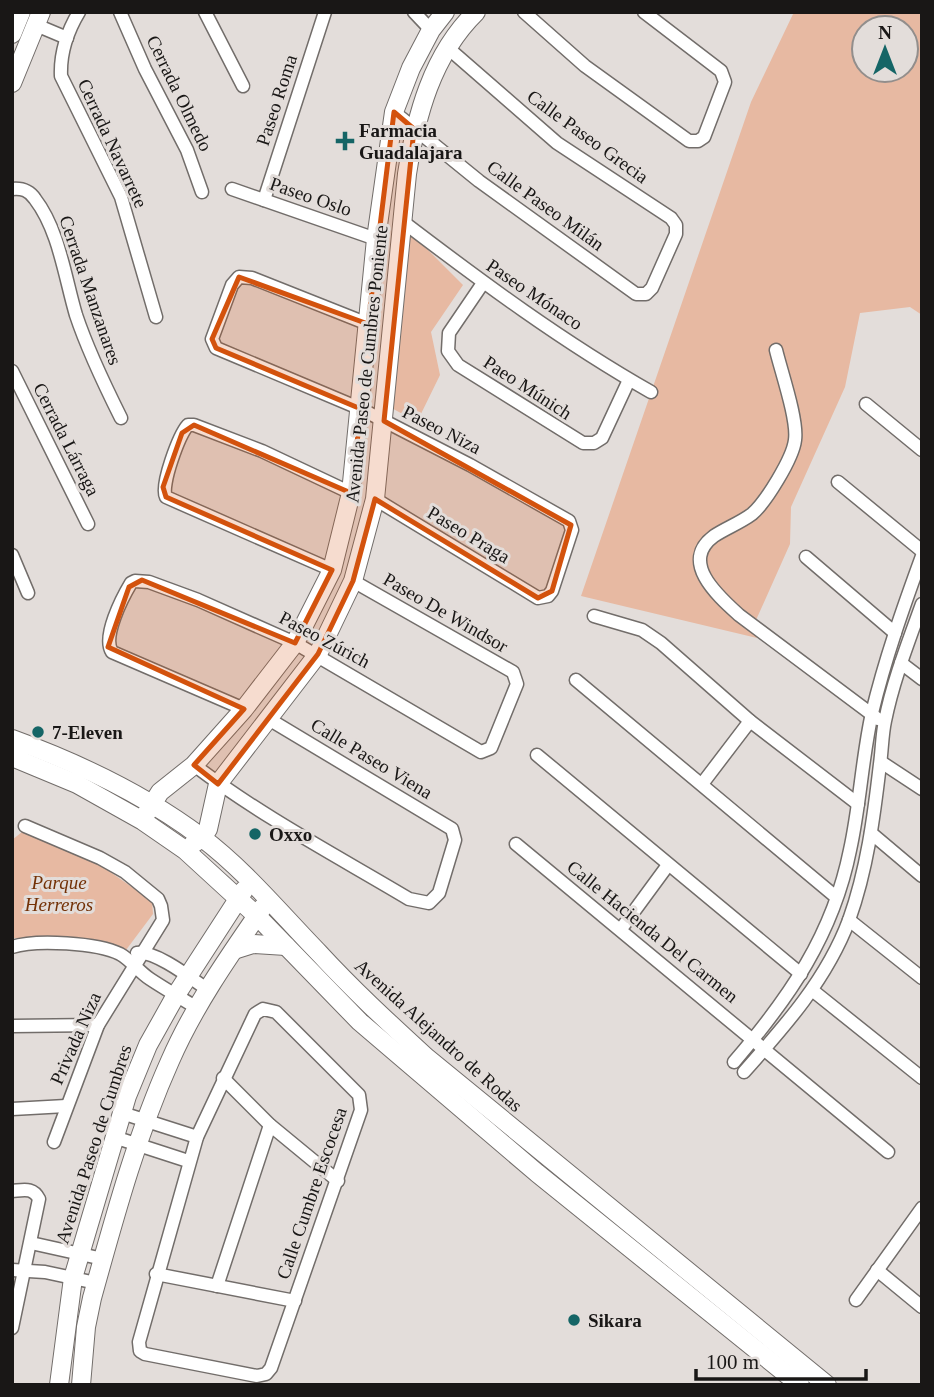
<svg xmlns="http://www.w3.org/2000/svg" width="934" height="1397" font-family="Georgia,serif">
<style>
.green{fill:#e7b9a2;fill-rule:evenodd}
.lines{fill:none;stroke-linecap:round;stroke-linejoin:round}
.street-casing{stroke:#726d6a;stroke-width:15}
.secondary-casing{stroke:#726d6a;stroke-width:20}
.street{stroke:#fff;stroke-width:12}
.secondary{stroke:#fff;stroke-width:18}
.marked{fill:#d3520d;fill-opacity:0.2;stroke:#d3520d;stroke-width:5;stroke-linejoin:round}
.poi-dot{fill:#156566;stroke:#e3ddda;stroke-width:2.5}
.labels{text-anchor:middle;stroke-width:6;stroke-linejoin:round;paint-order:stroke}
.street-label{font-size:19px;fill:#191716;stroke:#e3ddda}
.poi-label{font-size:19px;font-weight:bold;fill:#191716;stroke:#e3ddda;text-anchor:start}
.park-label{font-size:19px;font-style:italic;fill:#733106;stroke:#e3ddda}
</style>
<rect width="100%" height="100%" fill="#e3ddda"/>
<g class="green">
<path d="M794,12H922V315L910,307L860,313L845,387L791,507L790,544L752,629L757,638L581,596L751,102ZM864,28H906V70H864Z"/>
<polygon points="413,235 463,285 431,332 440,375 417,422 388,406 401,240"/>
<polygon points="22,832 90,858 152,901 153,914 126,950 89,939 12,938 12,840"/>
</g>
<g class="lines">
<g class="street-casing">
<g id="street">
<path d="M79,12C67,32 60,53 61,76L121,197L156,317"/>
<polyline points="120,12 145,69 187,150 202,192"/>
<polyline points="205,12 243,86"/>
<polyline points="414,12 431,30"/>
<polyline points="524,12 585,66 689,141 698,141 704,137 725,82 721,71 644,12"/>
<polyline points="36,25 67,38"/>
<polyline points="394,112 479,181 636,294 646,294 652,288 676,234 676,225 671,218 557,143 448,48"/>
<path d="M12,189C22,188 29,190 35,199C59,230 65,278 76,315C88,351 104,384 121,418"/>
<polyline points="232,189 376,239"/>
<polyline points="264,200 325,12"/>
<path d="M402,221C482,282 563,342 651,392"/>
<polyline points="483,283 449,333 448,351 458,365 583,443 594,443 602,438 629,380"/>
<polyline points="368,324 252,278 239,277 232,285 212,339 216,348 361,409 470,465 569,521 572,530 552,591 548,596 538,598 375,499"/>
<path d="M776,350C781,371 798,420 795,440C793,458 766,502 752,514C740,523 726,528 714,536C679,562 718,596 739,615L878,719"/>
<polyline points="12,371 88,524"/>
<polyline points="866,404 922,450"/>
<polyline points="838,482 922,551"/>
<polyline points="12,555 28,593"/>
<polyline points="806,557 895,633"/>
<path d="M332,570L166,497C160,486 179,435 188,425H194L262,451L351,493"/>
<polyline points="594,616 642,630 661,643 750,721 858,804"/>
<polyline points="901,663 922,679"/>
<polyline points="576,680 836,897"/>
<path d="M244,709L112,652C102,637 122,598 131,583L135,581L149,582L198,600L295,643L481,752L491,748L517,684L513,672L353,581"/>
<polyline points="537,755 801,974"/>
<polyline points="881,762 922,789"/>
<path d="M194,765C261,816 337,856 409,899L429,903L439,893L455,840L452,829L267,718"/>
<polyline points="702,784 750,721"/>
<polyline points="25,826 100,858 125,872 158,899 161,906 163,920 98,1025 54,1142"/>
<polyline points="871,833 922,876"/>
<polyline points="516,844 888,1152"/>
<polyline points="849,920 922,978"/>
<polyline points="621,929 668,865"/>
<path d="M12,947C36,939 98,943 120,954C131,960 139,972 150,979C165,989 181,998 197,1008"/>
<path d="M137,953C155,950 192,979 208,990"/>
<polyline points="812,990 922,1078"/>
<polygon points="263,1009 276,1012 359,1095 361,1110 271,1368 266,1374 257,1376 145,1354 140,1351 139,1342 197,1137 255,1014"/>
<polyline points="12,1026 98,1025"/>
<path d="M734,1062C789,998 833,935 850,850C860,805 862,758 872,713C885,659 903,608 922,556"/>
<path d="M744,1072C785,1026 827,979 849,920C867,870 874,816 880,764C882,750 882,735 885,721C893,681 908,643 922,604"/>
<polyline points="223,1078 270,1125 338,1181"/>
<polyline points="12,1109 66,1106"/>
<polyline points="122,1113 197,1137"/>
<polyline points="114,1137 188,1161"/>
<path d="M12,1191C24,1190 33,1187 39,1199L12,1328"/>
<polyline points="31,1243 103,1259"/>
<polyline points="12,1270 45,1272 96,1283"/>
<polyline points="877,1270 922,1307"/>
<polyline points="156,1274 295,1301"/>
<polyline points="217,1286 270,1125"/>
<polyline points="856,1300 922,1208"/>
</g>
</g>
<g class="secondary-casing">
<g id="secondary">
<polyline points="12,34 21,12"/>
<polyline points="12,83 41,12"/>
<path d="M12,739C78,763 145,795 201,837C245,870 281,914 319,953C353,990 389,1023 426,1057L827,1385"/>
<polyline points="12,757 77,784 143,821 185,850 257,916 360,1022 537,1173 800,1385"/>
<polyline points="146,814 160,792 194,765 244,709 295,643 332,570 351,493 376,239 394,112 411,68 431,30 445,12"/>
<path d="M193,844L202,838L208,829L218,784L318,654L353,581L375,499L407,174C416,116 432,55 476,12"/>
<polyline points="234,950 253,944 286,946"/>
<polyline points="59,1385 73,1278 127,1096 148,1045 176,995 244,890"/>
<path d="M81,1385L86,1327L92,1298C114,1219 136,1137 170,1061C194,1006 229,956 263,907"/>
</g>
</g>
<use href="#street" class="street"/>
<use href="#secondary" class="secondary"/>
</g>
<path class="marked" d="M394,112L414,129L384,421L571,525L552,591L538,598L375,499L353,581L318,654L218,784L194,765L244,709L108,647L129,587L142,580L295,643L332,570L166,497L163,487L182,433L194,425L351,493L361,409L216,348L212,339L239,277L368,324Z"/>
<g class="poi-dot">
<path d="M341.5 130.5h7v7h7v7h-7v7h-7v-7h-7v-7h7z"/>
<circle cx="38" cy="732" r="7"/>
<circle cx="255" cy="834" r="7"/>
<circle cx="574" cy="1320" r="7"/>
</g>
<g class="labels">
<g class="street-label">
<text transform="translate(180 93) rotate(64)" y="7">Cerrada Olmedo</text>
<text transform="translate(276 100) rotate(-72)" y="7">Paseo Roma</text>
<text transform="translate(588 136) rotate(36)" y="7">Calle Paseo Grecia</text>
<text transform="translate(113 143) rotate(65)" y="7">Cerrada Navarrete</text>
<text transform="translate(311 196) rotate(19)" y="7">Paseo Oslo</text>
<text transform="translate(546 205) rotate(36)" y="7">Calle Paseo Milán</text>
<text transform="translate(91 290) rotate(71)" y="7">Cerrada Manzanares</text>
<text transform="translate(535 294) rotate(34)" y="7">Paseo Mónaco</text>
<text transform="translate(366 364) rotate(-84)" y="7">Avenida Paseo de Cumbres Poniente</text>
<text transform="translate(528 387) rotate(33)" y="7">Paeo Múnich</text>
<text transform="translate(442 429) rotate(27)" y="7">Paseo Niza</text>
<text transform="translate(67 439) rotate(63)" y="7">Cerrada Lárraga</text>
<text transform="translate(469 534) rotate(31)" y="7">Paseo Praga</text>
<text transform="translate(446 612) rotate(30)" y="7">Paseo De Windsor</text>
<text transform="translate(325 639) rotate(28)" y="7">Paseo Zúrich</text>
<text transform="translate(372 758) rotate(31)" y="7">Calle Paseo Viena</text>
<text transform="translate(653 931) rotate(39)" y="7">Calle Hacienda Del Carmen</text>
<text transform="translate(439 1035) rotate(42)" y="7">Avenida Alejandro de Rodas</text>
<text transform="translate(75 1038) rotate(-66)" y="7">Privada Niza</text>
<text transform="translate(93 1144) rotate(-72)" y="7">Avenida Paseo de Cumbres</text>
<text transform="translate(311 1193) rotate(-71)" y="7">Calle Cumbre Escocesa</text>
</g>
<g class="poi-label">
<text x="359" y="137">Farmacia<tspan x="359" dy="22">Guadalajara</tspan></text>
<text x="52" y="739">7-Eleven</text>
<text x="269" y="841">Oxxo</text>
<text x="588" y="1327">Sikara</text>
</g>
<g class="park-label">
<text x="59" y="889">Parque<tspan x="59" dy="22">Herreros</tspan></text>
</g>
</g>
<rect width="934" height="1397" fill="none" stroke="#191716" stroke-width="28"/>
<g transform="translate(885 49)"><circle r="33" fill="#e3ddda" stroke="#928e8c" stroke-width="2"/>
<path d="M0-5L12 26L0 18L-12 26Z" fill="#156566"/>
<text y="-10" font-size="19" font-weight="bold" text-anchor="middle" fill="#191716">N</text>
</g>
<path d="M696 1369v10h170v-10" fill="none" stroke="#191716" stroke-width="3.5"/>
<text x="706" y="1369" font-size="21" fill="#191716" stroke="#e3ddda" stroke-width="5" paint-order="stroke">100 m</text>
</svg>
